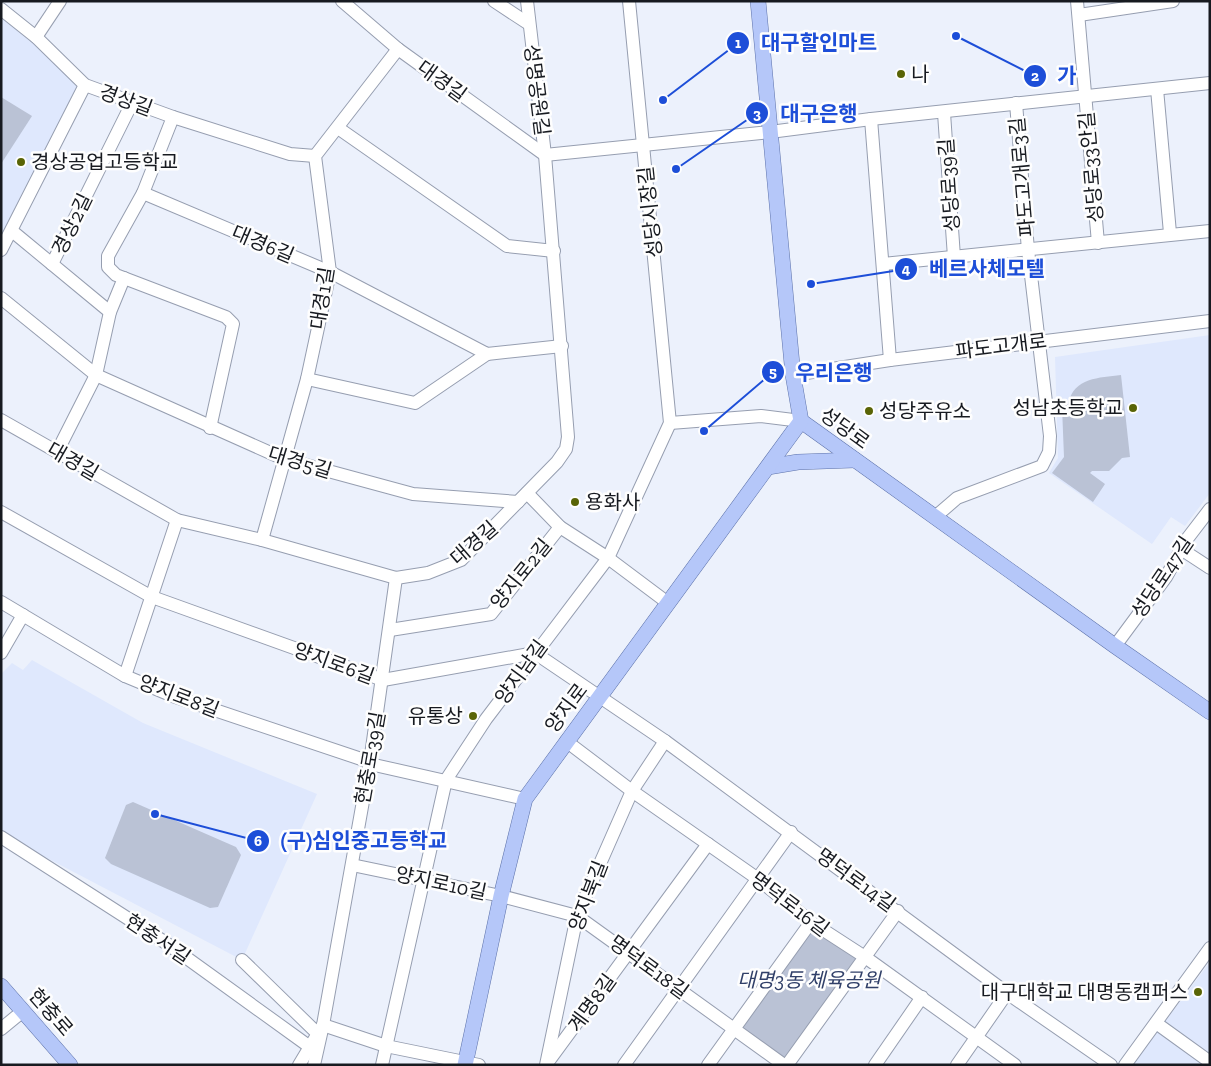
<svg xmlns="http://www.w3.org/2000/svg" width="1211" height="1066" font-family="'Zilla Slab','Noto Sans KR',serif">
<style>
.built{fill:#dfe8fd}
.green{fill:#bac2d5}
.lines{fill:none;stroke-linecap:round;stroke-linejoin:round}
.minor-casing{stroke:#969eb0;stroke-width:14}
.major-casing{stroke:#5d72aa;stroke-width:16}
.minor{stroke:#fff;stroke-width:12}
.major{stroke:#b5c7f9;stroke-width:15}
.poi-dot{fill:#596406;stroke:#fefefe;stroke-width:2}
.labels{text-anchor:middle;stroke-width:5;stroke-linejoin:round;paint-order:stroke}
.poi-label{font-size:20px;fill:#171a20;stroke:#fefefe;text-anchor:start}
.street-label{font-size:20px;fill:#171a20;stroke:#fefefe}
.park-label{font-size:20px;font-style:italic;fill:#314069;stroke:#fefefe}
.leader{fill:none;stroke:#1d4ed8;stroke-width:2}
.callout-dot{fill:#1d4ed8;stroke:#fefefe;stroke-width:2}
.mark-label{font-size:15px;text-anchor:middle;font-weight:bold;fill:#fff}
.callout-label{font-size:21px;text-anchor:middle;font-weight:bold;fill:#1d4ed8;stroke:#fefefe;stroke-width:5;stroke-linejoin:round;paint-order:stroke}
</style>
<rect width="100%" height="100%" fill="#ecf1fc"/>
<g class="built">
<polygon points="1,12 80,86 1,238"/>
<polygon points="1210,335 1210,493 1185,526 1171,517 1152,544 1049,473 1058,458 1055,357"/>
<polygon points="32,660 143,723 317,794 242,960 1,834 1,674 12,663 23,670"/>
<polygon points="1210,962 1210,1065 1133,1065 1164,1023"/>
</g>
<g class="green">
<polygon points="1,97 32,116 1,164"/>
<path d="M1121,375L1130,457L1122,458L1109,471H1092L1090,473L1105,484L1093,502L1052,473L1064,457L1062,407L1068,404C1074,377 1099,378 1121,375Z"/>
<polygon points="133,802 236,847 241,855 218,907 210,908 111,864 105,858 126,805"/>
<polygon points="811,922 865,957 787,1065 735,1029"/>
</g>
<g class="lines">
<g class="minor-casing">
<g id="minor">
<polyline points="342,1 398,49 545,155 770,132 871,119 1210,83"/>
<polyline points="494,1 529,24"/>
<polyline points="1077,1 1098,243"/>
<polyline points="1,9 36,37 85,85 173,117 290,154 315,156"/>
<polyline points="1079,15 1173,1"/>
<polyline points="36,37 60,1"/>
<polyline points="1157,89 1170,233"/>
<polyline points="944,113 954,257"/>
<polyline points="173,117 143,193 108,256 108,267 116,275 226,317 233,324 210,428"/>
<polyline points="871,119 890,360"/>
<polyline points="338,128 507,246 554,251"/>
<polyline points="143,193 330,272 487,354 562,346"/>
<polyline points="12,231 110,312"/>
<polyline points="1,250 85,85"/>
<polyline points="52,264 132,103"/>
<polyline points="883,264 1210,231"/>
<polyline points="1,298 96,375 284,459 413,494 518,502"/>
<polyline points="793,375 890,360 1210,321"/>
<polyline points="307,379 415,403 487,354"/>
<polyline points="1,420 177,520 262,540 396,578 428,573 461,560 557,462 566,449 568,437 545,155 527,1"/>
<polyline points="670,423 761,416 801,421"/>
<polyline points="57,452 96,375 110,312 124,278"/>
<polyline points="527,493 560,527 608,558 668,603"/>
<polyline points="1,512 152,597 383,680 535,653 665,741 1007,993 1111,1065"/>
<polyline points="935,517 957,498 1042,466 1049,452 1050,436 1028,250 1016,103"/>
<polyline points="262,540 307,379 330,272 315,156 398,49"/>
<polyline points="1181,549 1210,568"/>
<polyline points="1,602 125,676 173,696 370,762"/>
<polyline points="390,630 491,614 560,527"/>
<polyline points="1115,646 1166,577 1187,539 1210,509"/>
<polyline points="1,653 23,615"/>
<polyline points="125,676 177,520"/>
<polyline points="566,741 632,791 758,879 811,922 865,957 1015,1065"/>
<polyline points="370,764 525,799"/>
<polyline points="1,837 166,943 310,1047"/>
<polyline points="352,865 501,896 577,916 784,1065"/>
<polyline points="242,960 318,1034"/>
<polyline points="1156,1023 1210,1062"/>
<polyline points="1,1029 23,1011"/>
<polyline points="548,1062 708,844"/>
<polyline points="299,1065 323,1025 386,1046 479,1065"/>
<polyline points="314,1065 323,1025 370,762 396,578"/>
<polyline points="382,1065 446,780 486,719 608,558 670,423 629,1"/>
<polyline points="546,1065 577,916 632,791 665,741"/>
<polyline points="624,1065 791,832"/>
<polyline points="708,1065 811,922"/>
<polyline points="787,1065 898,911"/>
<polyline points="875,1065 922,997"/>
<polyline points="957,1065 1007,993"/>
<polyline points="1125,1065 1210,948"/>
</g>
</g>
<g class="major-casing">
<g id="major">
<polyline points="758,1 793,375 801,421 1115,646 1210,712"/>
<polyline points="768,467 798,462 855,460"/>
<polyline points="1,986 70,1065"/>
<polyline points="465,1065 501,896 525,799 801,421"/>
</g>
</g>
<use href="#minor" class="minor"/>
<use href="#major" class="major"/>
</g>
<g class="poi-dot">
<circle cx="901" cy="74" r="5"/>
<circle cx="21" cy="162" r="5"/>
<circle cx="1133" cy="408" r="5"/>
<circle cx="869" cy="411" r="5"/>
<circle cx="575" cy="502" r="5"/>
<circle cx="473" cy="716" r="5"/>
<circle cx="1198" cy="992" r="5"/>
</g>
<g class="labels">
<g class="poi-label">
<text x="911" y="81">나</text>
<text x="31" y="169">경상공업고등학교</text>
<text x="1123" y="415" text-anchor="end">성남초등학교</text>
<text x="879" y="418">성당주유소</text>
<text x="585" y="509">용화사</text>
<text x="463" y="723" text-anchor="end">유통상</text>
<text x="1188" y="999" text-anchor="end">대구대학교 대명동캠퍼스</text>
</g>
<g class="street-label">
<text transform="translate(442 81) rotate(36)" y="7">대경길</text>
<text transform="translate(537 90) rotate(83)" y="7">성명공원길</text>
<text transform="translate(126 100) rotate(20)" y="7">경상길</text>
<text transform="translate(1091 167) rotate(-95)" y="7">성당로33안길</text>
<text transform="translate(1022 177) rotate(-95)" y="7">파도고개로3길</text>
<text transform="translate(949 185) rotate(-94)" y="7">성당로39길</text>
<text transform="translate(650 212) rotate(-96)" y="7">성당시장길</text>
<text transform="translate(72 224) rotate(-64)" y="7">경상2길</text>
<text transform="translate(263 244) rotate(23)" y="7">대경6길</text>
<text transform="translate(322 298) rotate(-81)" y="7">대경1길</text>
<text transform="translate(1001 346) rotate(-7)" y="7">파도고개로</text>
<text transform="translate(845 428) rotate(36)" y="7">성당로</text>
<text transform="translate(73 461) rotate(30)" y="7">대경길</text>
<text transform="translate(300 462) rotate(17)" y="7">대경5길</text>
<text transform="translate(474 543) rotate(-41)" y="7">대경길</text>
<text transform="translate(521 574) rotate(-51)" y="7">양지로2길</text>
<text transform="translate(1162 577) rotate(-56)" y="7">성당로47길</text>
<text transform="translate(334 663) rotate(20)" y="7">양지로6길</text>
<text transform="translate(521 672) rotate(-54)" y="7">양지남길</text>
<text transform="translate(179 696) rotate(21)" y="7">양지로8길</text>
<text transform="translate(566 708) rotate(-53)" y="7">양지로</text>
<text transform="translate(370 758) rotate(-80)" y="7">현충로39길</text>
<text transform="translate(856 880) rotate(36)" y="7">명덕로14길</text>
<text transform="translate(441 883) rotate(12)" y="7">양지로10길</text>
<text transform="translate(588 896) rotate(-69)" y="7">양지북길</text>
<text transform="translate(790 904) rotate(37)" y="7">명덕로16길</text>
<text transform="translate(158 939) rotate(34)" y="7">현충서길</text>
<text transform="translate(649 967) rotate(36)" y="7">명덕로18길</text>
<text transform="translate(592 1003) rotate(-54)" y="7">계명8길</text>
<text transform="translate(51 1012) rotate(49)" y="7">현충로</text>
</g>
<g class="park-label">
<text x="809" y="987">대명3동 체육공원</text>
</g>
</g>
<path class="leader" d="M663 100L738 43M956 36L1035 76M676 169L757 113M811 284L906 269M704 431L773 372M155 814L258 841"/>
<g class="callout-dot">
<circle cx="663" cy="100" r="5"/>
<circle cx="956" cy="36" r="5"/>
<circle cx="676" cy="169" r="5"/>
<circle cx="811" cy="284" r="5"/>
<circle cx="704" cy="431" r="5"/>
<circle cx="155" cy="814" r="5"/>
<circle cx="738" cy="43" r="12"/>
<circle cx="1035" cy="76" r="12"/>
<circle cx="757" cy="113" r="12"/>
<circle cx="906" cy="269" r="12"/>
<circle cx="773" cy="372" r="12"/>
<circle cx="258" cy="841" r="12"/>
</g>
<g class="mark-label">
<text x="738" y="48">1</text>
<text x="1035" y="81">2</text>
<text x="757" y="119">3</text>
<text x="906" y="274">4</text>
<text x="773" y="377">5</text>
<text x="258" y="846">6</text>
</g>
<g class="callout-label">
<text x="819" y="50">대구할인마트</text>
<text x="1067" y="83">가</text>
<text x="819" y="121">대구은행</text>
<text x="987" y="276">베르사체모텔</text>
<text x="834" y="380">우리은행</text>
<text x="364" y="848">(구)심인중고등학교</text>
</g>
<rect width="1211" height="1066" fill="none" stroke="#171a20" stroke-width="5"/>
</svg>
